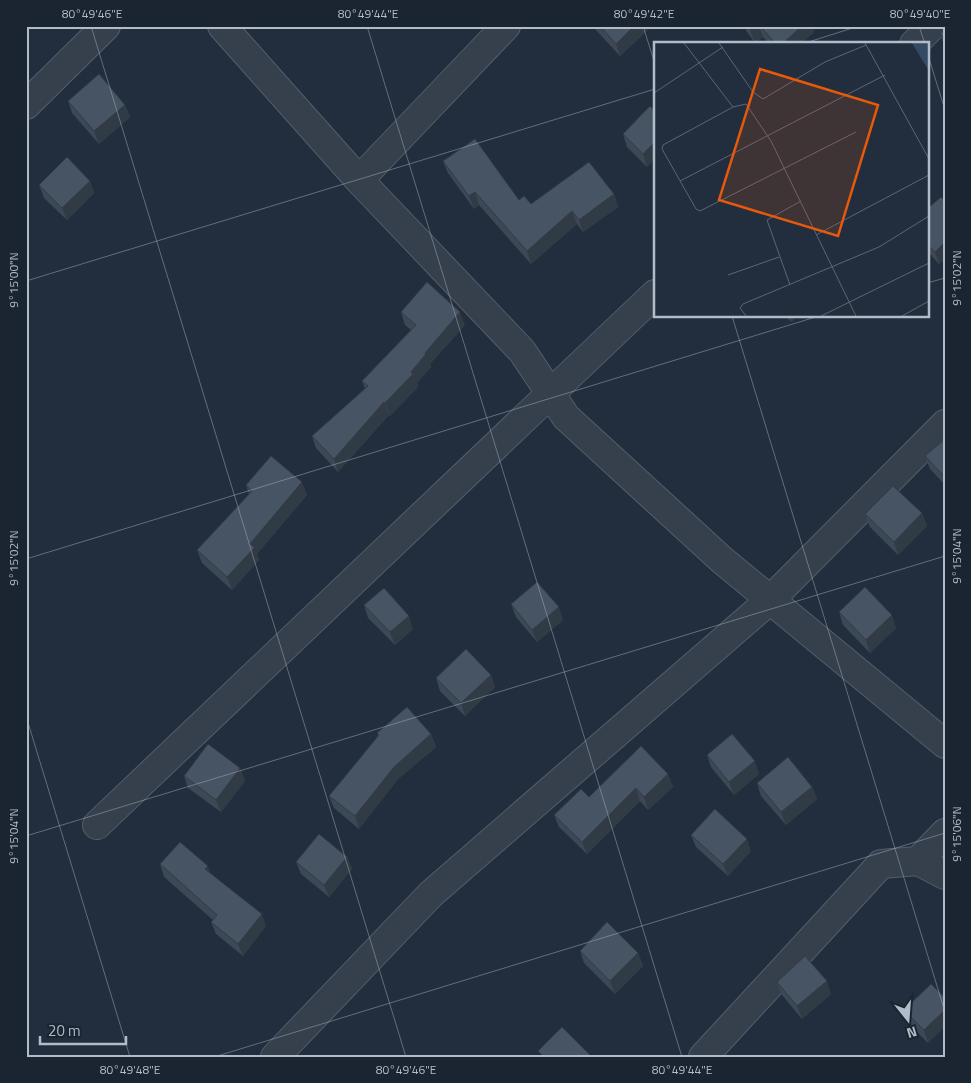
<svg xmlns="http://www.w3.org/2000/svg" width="971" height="1083" font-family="'Titillium Web',sans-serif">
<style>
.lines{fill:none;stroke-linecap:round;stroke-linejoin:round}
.minor-casing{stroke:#545e6b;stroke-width:30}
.minor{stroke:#36404d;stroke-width:28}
.wall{fill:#3c4855}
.shaded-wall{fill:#313b45}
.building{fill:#465463;stroke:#313b45}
.ticks{fill:none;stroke:#b2bbc8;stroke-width:1;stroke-opacity:0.45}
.inset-road{fill:none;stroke:#5c6675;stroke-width:1}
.view{fill:#e8590c;fill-opacity:0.15;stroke:#e8590c;stroke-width:2.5}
.inset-edge{fill:none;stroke:#b2bbc8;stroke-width:2.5}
.neatline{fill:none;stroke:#b2bbc8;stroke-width:2}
.ticks-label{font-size:12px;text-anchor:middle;fill:#b2bbc8}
</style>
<rect width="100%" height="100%" fill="#222e3d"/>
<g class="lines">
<g class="minor-casing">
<g id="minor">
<polyline points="222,26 359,180 522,351 566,417 722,560 945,744"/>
<polyline points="914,44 932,26"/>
<polyline points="26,105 106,26"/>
<polyline points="359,180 506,26"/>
<polyline points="97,825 655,294"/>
<polyline points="918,861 945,833"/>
<polyline points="275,1057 431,894 770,600 945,424"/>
<polyline points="703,1057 881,864 918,861 945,875"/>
</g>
</g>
<use href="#minor" class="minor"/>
</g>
<g class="wall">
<polygon points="594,26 648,26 649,29 620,56 595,29"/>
<polygon points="745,26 812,26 814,32 801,44 769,44 763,37 755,43 747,32"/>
<polygon points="945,29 945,47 940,34"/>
<polygon points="68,101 125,105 130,117 99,144 72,113"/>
<polygon points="650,106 647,167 627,147 623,134"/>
<polygon points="443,161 519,200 531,204 614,194 618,207 583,232 577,224 531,264 479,205 474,209 448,173"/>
<polygon points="90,181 94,193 67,220 44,198 39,185"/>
<polygon points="945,201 945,259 939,264 927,251 927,209"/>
<polygon points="401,312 465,325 430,364 431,367 417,383 418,387 390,416 389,415 338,472 316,448 312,436 365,389 362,381 411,330 405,325"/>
<polygon points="785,316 796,316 792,322"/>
<polygon points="945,439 945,485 930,469 925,456"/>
<polygon points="246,485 307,495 257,554 259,560 232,590 202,563 197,550 249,494"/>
<polygon points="922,513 927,526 898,555 870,527 865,514"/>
<polygon points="511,604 563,620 537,642 516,617"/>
<polygon points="364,605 413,629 395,645 368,618"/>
<polygon points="839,612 896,628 870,653 843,625"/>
<polygon points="491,675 495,687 465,716 440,691 436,678"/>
<polygon points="377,733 431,734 436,747 398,779 359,829 334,808 329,796 378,736"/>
<polygon points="707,755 759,774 734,795 711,767"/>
<polygon points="240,768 245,781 221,812 188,788 184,776"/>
<polygon points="668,774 673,787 648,810 640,801 587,854 559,827 554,815 589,797"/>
<polygon points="757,783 812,787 817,799 786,825 761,796"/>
<polygon points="691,835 751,851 728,876 696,847"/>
<polygon points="347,857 352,869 329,897 301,874 296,862"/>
<polygon points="160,864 211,873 266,926 243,956 216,934 211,922 213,920 164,877"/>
<polygon points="580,951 638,953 643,966 615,994 584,963"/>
<polygon points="777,982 831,994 802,1019 782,995"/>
<polygon points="931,984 928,1043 908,1023 904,1010"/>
</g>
<g class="shaded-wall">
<polygon points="634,26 648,26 649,29 620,56 616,44"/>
<polygon points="756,26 759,26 763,37 755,43 750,30"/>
<polygon points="802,26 812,26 814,32 801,44 782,44"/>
<polygon points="125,105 130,117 99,144 94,131"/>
<polygon points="655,142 655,159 647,167 643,154"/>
<polygon points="90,181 94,193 67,220 62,208"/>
<polygon points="475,192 479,205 474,209 469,196"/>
<polygon points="614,194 618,207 583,232 579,220"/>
<polygon points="572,211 577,224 531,264 527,251"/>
<polygon points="945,242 945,259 939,264 935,252"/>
<polygon points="460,312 465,325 430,364 431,367 417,383 418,387 390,416 385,403 411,372 425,353"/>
<polygon points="790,316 796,316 792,322"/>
<polygon points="384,402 389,415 338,472 334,459"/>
<polygon points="302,482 307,495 257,554 259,560 232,590 227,577 250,544"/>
<polygon points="922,513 927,526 898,555 894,542"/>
<polygon points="559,607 563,620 537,642 532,630"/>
<polygon points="892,615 896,628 870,653 866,640"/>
<polygon points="409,616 413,629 395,645 390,632"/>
<polygon points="491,675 495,687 465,716 461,703"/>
<polygon points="431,734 436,747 398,779 359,829 355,816 394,767"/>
<polygon points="755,761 759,774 734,795 729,782"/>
<polygon points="240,768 245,781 221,812 216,800"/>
<polygon points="668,774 673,787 648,810 644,797"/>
<polygon points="812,787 817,799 786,825 781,812"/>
<polygon points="636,788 640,801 587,854 582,842"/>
<polygon points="747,839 751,851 728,876 723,864"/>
<polygon points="347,857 352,869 329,897 324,885"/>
<polygon points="208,866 213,879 205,869"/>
<polygon points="262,914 266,926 243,956 238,944"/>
<polygon points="638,953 643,966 615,994 610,981"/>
<polygon points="827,981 831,994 802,1019 797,1006"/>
<polygon points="945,1010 945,1027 928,1043 924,1030"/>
</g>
<g class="building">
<polygon points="600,26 634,26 616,44"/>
<polygon points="747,26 756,26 750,30"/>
<polygon points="760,26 802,26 782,44 776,44"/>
<polygon points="945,29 945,39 940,34"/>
<polygon points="99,74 125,105 94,131 68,101"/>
<polygon points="650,106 655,111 655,142 643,154 623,134"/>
<polygon points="475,139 519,200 524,196 531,204 589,162 614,194 579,220 572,211 527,251 475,192 469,196 443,161"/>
<polygon points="67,157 90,181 62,208 39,185"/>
<polygon points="941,197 945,201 945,242 935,252 927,244 927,209"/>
<polygon points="427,282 460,312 425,353 426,354 411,372 413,374 385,403 384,402 334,459 312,436 368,386 362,381 416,325 401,312"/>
<polygon points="945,439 945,477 925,456"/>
<polygon points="271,456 302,482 250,544 255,547 227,577 197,550 252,491 246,485"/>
<polygon points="893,486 922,513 894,542 865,514"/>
<polygon points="537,582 559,607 532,630 511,604"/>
<polygon points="865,587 892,615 866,640 839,612"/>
<polygon points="384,588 409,616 390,632 364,605"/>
<polygon points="466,649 491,675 461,703 436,678"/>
<polygon points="407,707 431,734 394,767 355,816 329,796 379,735 377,733"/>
<polygon points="732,734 755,761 729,782 707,755"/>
<polygon points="208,744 240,768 216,800 184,776"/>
<polygon points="641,746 668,774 644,797 636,788 582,842 554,815 581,789 589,797"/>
<polygon points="788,757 812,787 781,812 757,783"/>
<polygon points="715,809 747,839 723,864 691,835"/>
<polygon points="319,834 347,857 324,885 296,862"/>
<polygon points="180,842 208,866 205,869 262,914 238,944 211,922 217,915 160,864"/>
<polygon points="607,922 638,953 610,981 580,951"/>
<polygon points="805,956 827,981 797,1006 777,982"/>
<polygon points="931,984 945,998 945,1010 924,1030 904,1010"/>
<polygon points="562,1027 592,1057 544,1057 538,1051"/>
</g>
<path class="ticks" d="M91,26L406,1057M367,26L682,1057M643,26L655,64M919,26L925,44M802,44L859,26M927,52L945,110M26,281L655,89M927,283L945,278M732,316L945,1012M26,559L819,316M26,716L130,1057M26,836L945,556M214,1057L945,833"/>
<g transform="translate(654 42)">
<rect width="275" height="275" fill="#222e3d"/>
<path d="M258,1H275V29Z" fill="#354b64"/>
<path class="inset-road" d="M30,1L79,65L92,62L117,99L202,274M65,1L99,50L109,57L171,20L212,3M211,1L275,117M0,51L69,5M79,65L9,103L8,107L42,167L46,169L202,90M26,139L231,33M162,193L275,133M74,233L125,215M136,243L113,178L147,159M92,274L86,266L89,262L225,205L275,174M167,274L275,221M248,274L275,259"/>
<path class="view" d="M106,27L224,63L184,194L65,158Z"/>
<rect width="275" height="275" class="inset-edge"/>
</g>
<rect width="971" height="1083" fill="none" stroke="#1b2532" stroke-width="55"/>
<g transform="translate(908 1020) rotate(163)" stroke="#1b2532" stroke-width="4" paint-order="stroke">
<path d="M0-4L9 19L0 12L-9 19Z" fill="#b2bbc8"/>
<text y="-8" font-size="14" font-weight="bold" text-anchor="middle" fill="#b2bbc8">N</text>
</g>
<path d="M40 1036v8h86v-8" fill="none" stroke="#b2bbc8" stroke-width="2.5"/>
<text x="48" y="1036" font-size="15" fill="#b2bbc8" stroke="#1b2532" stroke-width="4" paint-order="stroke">20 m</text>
<rect x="28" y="28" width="916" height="1028" class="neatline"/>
<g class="ticks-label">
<text x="92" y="18">80°49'46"E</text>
<text x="368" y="18">80°49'44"E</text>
<text x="644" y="18">80°49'42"E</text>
<text x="920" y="18">80°49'40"E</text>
<text transform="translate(957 278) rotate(-90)" y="4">9°15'02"N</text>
<text transform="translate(14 280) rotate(-90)" y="4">9°15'00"N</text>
<text transform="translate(957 556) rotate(-90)" y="4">9°15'04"N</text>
<text transform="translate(14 558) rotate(-90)" y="4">9°15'02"N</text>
<text transform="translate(957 834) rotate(-90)" y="4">9°15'06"N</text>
<text transform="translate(14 836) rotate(-90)" y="4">9°15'04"N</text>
<text x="130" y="1074">80°49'48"E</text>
<text x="406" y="1074">80°49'46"E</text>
<text x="682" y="1074">80°49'44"E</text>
</g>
</svg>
